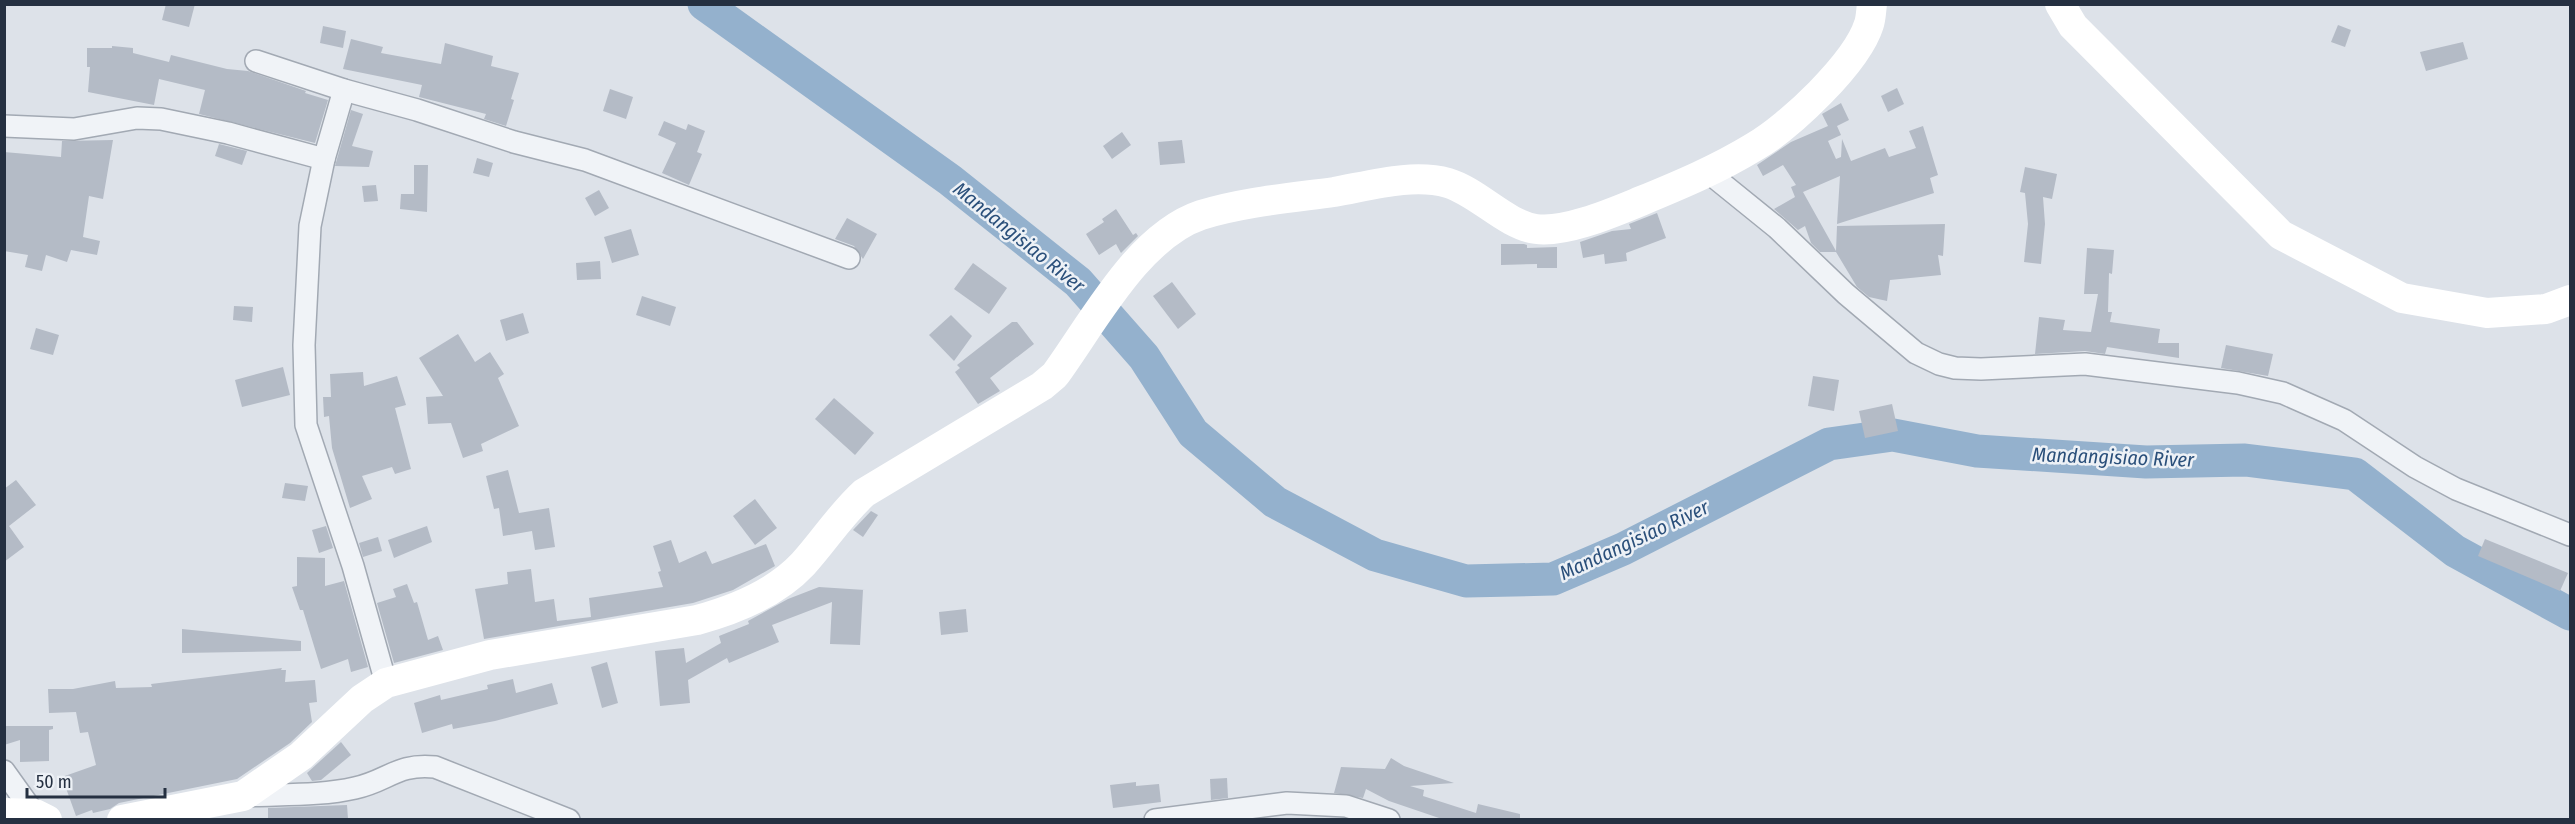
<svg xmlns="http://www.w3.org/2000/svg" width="2575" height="824" font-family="'Fira Sans Condensed',sans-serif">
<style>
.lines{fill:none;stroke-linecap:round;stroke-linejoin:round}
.river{stroke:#94b1cd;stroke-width:33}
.building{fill:#b4bbc6}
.street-casing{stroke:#a2a9b3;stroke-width:24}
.street{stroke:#f0f3f7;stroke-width:21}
.secondary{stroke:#fff;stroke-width:30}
.labels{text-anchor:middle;stroke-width:5;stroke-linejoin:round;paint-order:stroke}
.water-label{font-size:20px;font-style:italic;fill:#2a4f7a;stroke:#edf1f6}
</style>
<rect width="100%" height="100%" fill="#dde2e9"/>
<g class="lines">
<polyline class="river" points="704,4 950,180 1078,282 1144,357 1193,433 1275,502 1375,555 1466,581 1553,579 1623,549 1829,444 1893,435 1977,451 2146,462 2245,460 2355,474 2455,551 2570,614"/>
</g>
<g class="building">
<polygon points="166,4 195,4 189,27 162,20"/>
<polygon points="2338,25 2351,30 2345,47 2331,42"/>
<polygon points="323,26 346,31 343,48 320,43"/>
<polygon points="351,39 383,47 381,53 441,64 445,43 493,56 491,66 519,73 511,99 514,100 506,126 484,119 486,114 419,97 422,85 343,69"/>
<polygon points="2463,42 2468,59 2426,71 2420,52"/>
<polygon points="112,46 133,48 133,53 169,62 171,55 227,69 248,71 306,91 305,93 328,100 315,143 199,114 205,90 159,79 154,105 88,92 90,67 87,67 87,48 112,48"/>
<polygon points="1897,88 1904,104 1888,112 1881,96"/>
<polygon points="610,89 633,97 626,119 603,111"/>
<polygon points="1841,103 1849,120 1837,126 1841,135 1828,141 1836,159 1841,157 1842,139 1851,161 1885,148 1889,157 1916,148 1909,131 1923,126 1938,175 1930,178 1934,193 1837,224 1840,176 1803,192 1836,251 1837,226 1945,224 1943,256 1938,255 1941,275 1890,280 1887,301 1869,297 1857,287 1836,252 1820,252 1811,243 1805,226 1798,230 1774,209 1795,197 1791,187 1796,185 1783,165 1763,176 1757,165 1791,142 1828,126 1822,114"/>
<polygon points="351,110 363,114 352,146 373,151 369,167 335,166"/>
<polygon points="664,121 686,130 688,124 705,131 697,152 702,154 689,185 662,173 676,143 658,135"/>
<polygon points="1122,132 1131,145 1112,159 1103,146"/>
<polygon points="113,140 103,199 89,196 83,237 100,241 97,255 71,250 67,262 46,255 42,271 25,267 28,255 4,251 4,152 61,157 62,141"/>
<polygon points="1182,140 1185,163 1160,165 1158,142"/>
<polygon points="219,144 247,151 242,165 215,156"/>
<polygon points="477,158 493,163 489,177 473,173"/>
<polygon points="414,165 428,165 427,212 400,209 401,194 414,194"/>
<polygon points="2025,167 2057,174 2052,199 2043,197 2045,224 2041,264 2024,262 2028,224 2025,193 2020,192"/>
<polygon points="376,185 378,201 364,202 362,186"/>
<polygon points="599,190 609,208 595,216 585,198"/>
<polygon points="1116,209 1133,235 1136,233 1138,236 1121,253 1116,244 1099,255 1086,234 1104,222 1102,219"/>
<polygon points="1657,213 1666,238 1626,253 1627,261 1605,264 1604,254 1583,258 1580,242 1612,231 1631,229 1629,224"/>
<polygon points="847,218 877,234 863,259 854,246 835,239"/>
<polygon points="631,229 639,255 612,263 604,237"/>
<polygon points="1501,244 1524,244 1527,245 1527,248 1557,247 1557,268 1537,268 1537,264 1501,265"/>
<polygon points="2087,248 2114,250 2112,274 2109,273 2108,312 2112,312 2110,322 2160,329 2158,343 2179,343 2179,358 2107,347 2105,354 2085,351 2035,354 2039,317 2065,320 2063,330 2091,332 2098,294 2084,294"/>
<polygon points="600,261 601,279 577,280 576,263"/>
<polygon points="973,263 1007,288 989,314 954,289"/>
<polygon points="1172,282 1196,314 1178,329 1153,296"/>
<polygon points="642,296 676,307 670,326 636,315"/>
<polygon points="234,306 253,307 252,322 233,320"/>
<polygon points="523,313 529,333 506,341 500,320"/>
<polygon points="951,315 972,336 954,361 929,335"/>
<polygon points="1012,322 1017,322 1034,344 990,378 1000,391 978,404 955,372 960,368 957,365"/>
<polygon points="36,328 59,335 53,355 30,349"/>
<polygon points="458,334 475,362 490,352 504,374 498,378 519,426 481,444 483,451 463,458 451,423 428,424 426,397 443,396 419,358"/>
<polygon points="2226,345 2273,354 2268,376 2221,368"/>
<polygon points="283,367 290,395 242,407 235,380"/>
<polygon points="363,372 364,386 397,376 406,405 395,408 411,469 395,474 392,467 362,476 372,499 350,508 332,448 329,416 324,417 323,397 331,397 330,374"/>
<polygon points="1813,376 1839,380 1834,411 1808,406"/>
<polygon points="834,398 874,433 855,455 815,419"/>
<polygon points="1892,404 1898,431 1865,438 1859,411"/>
<polygon points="508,470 519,513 549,508 555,547 535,550 532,531 503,536 499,508 494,509 486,476"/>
<polygon points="16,480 36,505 9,526 24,547 4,562 4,489"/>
<polygon points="285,483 308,486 305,501 282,498"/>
<polygon points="755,499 777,528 755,545 733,516"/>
<polygon points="871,511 878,515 863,537 853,530"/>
<polygon points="326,526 333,548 319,553 312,530"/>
<polygon points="427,526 432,542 394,558 388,540"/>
<polygon points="378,537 382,551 363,557 359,543"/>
<polygon points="2485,539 2568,573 2560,591 2478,556"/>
<polygon points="671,540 679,563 706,551 712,564 766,544 775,566 733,590 693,603 484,639 475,589 508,584 507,572 531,569 535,602 554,599 557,621 591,617 589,598 663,587 658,572 661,571 653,546"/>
<polygon points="297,557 325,558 325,586 344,581 368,667 351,672 348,659 321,669 303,610 300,610 292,587 297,586"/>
<polygon points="407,584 414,603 417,602 428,640 438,636 443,650 394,663 377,603 396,597 393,589"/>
<polygon points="819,587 865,590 863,590 860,645 830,644 832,602 772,625 779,642 729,663 727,658 688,680 690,703 660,706 655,651 684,648 686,663 721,643 719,636 749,624 748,621 788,599"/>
<polygon points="966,609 968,632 941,635 939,612"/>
<polygon points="182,629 301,641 301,651 182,653"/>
<polygon points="607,662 618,703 602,708 591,667"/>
<polygon points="282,668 281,670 286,670 285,682 315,680 317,702 309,703 312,722 290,743 237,779 119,803 110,809 93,813 92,810 76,816 62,777 96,765 88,732 80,733 76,712 49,713 48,689 73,689 115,681 116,688 152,687 151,684"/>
<polygon points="513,679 516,693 552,683 558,704 495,721 453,729 452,724 422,733 414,703 440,695 441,700 488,689 487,685"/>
<polygon points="4,726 53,726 53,729 49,730 49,761 20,762 20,740 4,745"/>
<polygon points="341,742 351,755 321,780 312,781 307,773"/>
<polygon points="1391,758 1404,766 1454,783 1410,786 1424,790 1423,796 1476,813 1478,804 1520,814 1520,819 1442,819 1389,801 1366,789 1363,798 1334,793 1341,767 1385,769"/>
<polygon points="1227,778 1228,798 1211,800 1210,779"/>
<polygon points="1136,782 1136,786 1159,784 1161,802 1113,808 1110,785"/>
<polygon points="347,805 348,819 268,819 268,808"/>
</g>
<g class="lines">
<g class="street-casing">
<g id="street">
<polyline points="256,61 344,90 417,110 514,142 585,160 849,258"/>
<polyline points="344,90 324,159 310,226 304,345 306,425 353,566 386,683"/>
<polyline points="4,126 74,129 137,118 161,119 228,133 324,159"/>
<polyline points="1709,173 1777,228 1846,294 1916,353 1939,364 1955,368 1981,369 2085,364 2238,383 2283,393 2344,420 2415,467 2456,489 2570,535"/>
<polyline points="4,771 39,820"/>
<path d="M243,796C279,794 321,796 355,788C388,781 397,763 435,767L569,820"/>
<polyline points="1155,820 1287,803 1346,806 1389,820"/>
</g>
</g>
<use href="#street" class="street"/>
<g class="secondary">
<polyline points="2060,4 2073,26 2281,235 2402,298 2487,313 2546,309 2570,300"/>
<polyline points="4,813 35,814 47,820"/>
<path d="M122,820L243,796L301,756L362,699L386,683L490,655L697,620C734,610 776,593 803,564C824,541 840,515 864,493L1042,386L1055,375C1093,323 1138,236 1201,215C1243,202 1290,198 1334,192C1369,186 1412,173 1448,183C1478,192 1506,225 1536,229C1566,233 1614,212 1641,201C1680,185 1718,169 1754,147C1789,127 1857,63 1869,24C1871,18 1871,11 1872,4"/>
</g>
</g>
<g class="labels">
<g class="water-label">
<text transform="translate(1019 237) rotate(39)" y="7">Mandangisiao River</text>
<text transform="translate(2113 457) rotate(2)" y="7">Mandangisiao River</text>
<text transform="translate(1634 540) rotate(-25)" y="7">Mandangisiao River</text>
</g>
</g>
<rect width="2575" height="824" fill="none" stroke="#253041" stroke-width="12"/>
<path d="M27 788v9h138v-9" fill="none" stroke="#253041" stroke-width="3"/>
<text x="36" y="788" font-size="18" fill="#253041" stroke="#edf1f6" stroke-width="4.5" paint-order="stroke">50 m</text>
</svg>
